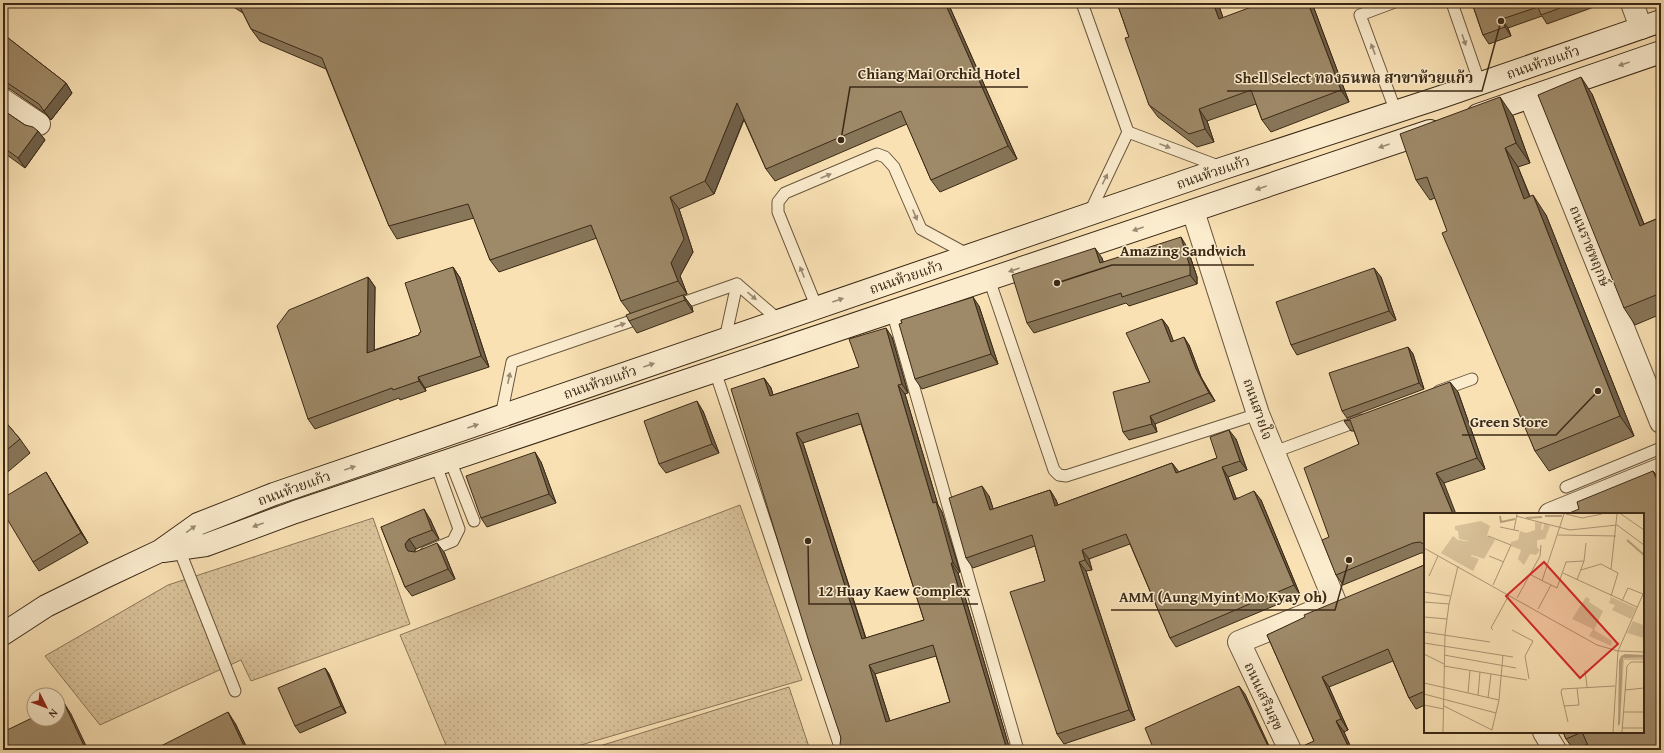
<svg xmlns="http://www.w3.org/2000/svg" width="1664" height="753" font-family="'Gentium Book Plus','Noto Serif Thai',serif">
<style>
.grass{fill:url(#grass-dots);stroke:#8a7658}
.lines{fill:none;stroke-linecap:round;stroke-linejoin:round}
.service-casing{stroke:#6a573e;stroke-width:13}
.minor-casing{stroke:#6a573e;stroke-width:24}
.secondary-casing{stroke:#3b2916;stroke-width:24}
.service{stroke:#fbecce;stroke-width:11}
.minor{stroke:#fbecce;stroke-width:22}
.secondary{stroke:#fbecce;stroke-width:22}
.wall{fill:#887659;stroke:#3b2916;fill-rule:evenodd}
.shaded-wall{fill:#6f6049;stroke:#3b2916}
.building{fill:#9e8968;stroke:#3b2916;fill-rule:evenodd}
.oneway{fill:#9b8a72}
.labels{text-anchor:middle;stroke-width:3;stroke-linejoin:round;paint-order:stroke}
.street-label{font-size:14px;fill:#3b2916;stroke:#fbecce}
.inset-river{fill:none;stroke:#b8a27e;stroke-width:2}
.inset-road{fill:none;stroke:#ad9775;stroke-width:1}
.view{fill:#d62828;fill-opacity:0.15;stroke:#d62828;stroke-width:2}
.inset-edge{fill:none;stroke:#3b2916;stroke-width:2}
.leader{fill:none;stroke:#3b2916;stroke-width:1.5}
.callout-dot{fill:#3b2916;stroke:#fbecce;stroke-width:1.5}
.callout-label{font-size:15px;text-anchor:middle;font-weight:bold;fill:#3b2916;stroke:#fbecce;stroke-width:3;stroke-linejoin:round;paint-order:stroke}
</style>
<defs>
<pattern id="grass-dots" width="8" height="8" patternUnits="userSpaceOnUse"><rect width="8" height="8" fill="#d9c299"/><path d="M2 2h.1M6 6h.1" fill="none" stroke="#bba783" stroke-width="1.8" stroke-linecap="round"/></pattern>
</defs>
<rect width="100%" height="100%" fill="#f9e1b4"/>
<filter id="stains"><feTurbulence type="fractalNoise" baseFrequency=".005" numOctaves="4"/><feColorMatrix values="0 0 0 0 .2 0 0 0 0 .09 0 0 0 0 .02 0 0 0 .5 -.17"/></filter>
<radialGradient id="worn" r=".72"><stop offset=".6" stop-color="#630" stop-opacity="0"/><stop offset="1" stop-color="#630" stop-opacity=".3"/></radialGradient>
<g class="grass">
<polygon points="740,505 802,680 564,750 448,750 400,635"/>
<polygon points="373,518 410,624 251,681 241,660 100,725 45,656 168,585"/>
<polygon points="789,687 810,750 587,750"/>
</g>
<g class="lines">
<g class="service-casing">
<g id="service">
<polyline points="1082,3 1128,132 1089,214"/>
<polyline points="1392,3 1360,15 1396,112"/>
<polyline points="1452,3 1480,84"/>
<polyline points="1128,132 1221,167"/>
<polyline points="989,279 1054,470 1059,475 1066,476 1258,414"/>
<polyline points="674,306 737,284 780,321"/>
<polyline points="817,308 778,212 778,202 785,193 877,154 885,157 894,167 921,229 969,255"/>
<polyline points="892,311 1018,750"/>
<polyline points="725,339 737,284"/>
<polyline points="715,371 841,750"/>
<polyline points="1439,391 1472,379"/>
<polyline points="501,416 512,362 643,317"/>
<polyline points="1274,452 1361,420"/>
<polyline points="450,460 474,521"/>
<polyline points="1566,487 1661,448"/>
<polyline points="179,549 235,691"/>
<polyline points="426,552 453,541 459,529 436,465"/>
</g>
</g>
<g class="minor-casing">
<g id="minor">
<polyline points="1632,3 1641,28"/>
<polyline points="1530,97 1661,422"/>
<polyline points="3,100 39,124"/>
<polyline points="1193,211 1258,414 1335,602"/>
<polyline points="1550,514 1661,469"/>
<polyline points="1544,732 1555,750"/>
<polyline points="1290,750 1239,642 1332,604"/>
</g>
</g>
<g class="secondary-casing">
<g id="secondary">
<polyline points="1478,115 1661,52"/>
<polyline points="163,551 206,545 295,512 1430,131"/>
<polyline points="3,634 46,606 107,576 160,551 198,524 274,494 1224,168 1438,98 1661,21"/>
</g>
</g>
<use href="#service" class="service"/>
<use href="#minor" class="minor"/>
<use href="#secondary" class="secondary"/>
</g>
<g class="wall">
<polygon points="227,3 948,3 1017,159 940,192 931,180 907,124 775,181 766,169 744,120 714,194 679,209 693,252 680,276 687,294 683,295 692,307 693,312 637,333 629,321 630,313 621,301 597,238 499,272 490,260 474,218 397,239 389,226 326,69 260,41 251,29 243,13"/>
<polygon points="1117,3 1218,3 1223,18 1312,3 1349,102 1271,132 1262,120 1256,104 1207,121 1214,142 1197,147 1158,117 1149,105 1129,37"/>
<polygon points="1472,3 1605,3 1547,24 1542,16 1508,28 1511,36 1489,44 1483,35"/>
<polygon points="3,34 66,83 72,93 51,120 46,114 10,89 3,88"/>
<polygon points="1592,94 1644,224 1661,217 1661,314 1635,325 1624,308"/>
<polygon points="3,110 25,125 38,131 45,140 25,168 3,152"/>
<polygon points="1513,116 1530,163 1518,167 1530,196 1546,215 1634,436 1549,471 1535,451 1435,198 1430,200 1416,180"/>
<polygon points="1187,247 1197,277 1197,284 1129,306 1126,303 1034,333 1027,323 1102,258 1103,262"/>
<polygon points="453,267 460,278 489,367 425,388 426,391 400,400 399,398 315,429 308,419 368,277 375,287 374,350 419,335"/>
<polygon points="1381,277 1396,320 1297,355 1291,345"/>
<polygon points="979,306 998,364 922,389 915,379"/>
<polygon points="1162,319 1168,327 1173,341 1189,345 1201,377 1215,401 1155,424 1157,432 1129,440 1123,432 1150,382"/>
<path d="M892,337L908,393L905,394L938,505L942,512L960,572L958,573L1010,750H842L841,738L764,378L771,388L773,395L859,367ZM861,424L924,620L866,638L803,443ZM936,656L950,702L890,721L875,674Z"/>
<polygon points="1408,347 1413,354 1424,389 1347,418 1342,411"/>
<polygon points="1458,392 1485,469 1444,483 1425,514 1425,553 1421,553 1343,585 1336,575 1329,537 1359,444 1354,431 1351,431 1344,421"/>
<polygon points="703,411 719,453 666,473 659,464"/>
<polygon points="3,419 20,439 30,453 3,476"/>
<polygon points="1236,439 1247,470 1228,477 1236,498 1261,500 1300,595 1176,647 1170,638 1130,544 1089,559 1092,570 1086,571 1135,720 1064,744 1057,734 1045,581 1035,546 973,568 966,558 989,496 993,509 1050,490 1056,500 1058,505 1172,463 1178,472 1217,458"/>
<polygon points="541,462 556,503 487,527 481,518"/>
<polygon points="1653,471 1661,482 1661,750 1588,744 1574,750 1566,739 1563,732 1643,732 1579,509"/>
<polygon points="52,482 88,543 39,571 33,562"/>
<polygon points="430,519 439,539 416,549 414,552 444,552 455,579 412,596 405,587 381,527"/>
<polygon points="1425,564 1425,705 1416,709 1409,698 1393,661 1329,687 1348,730 1344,732 1352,750 1307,750 1314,741 1267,635 1422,566"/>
<polygon points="325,668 329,674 346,713 300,733 295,726"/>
<polygon points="235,723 248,750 153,750"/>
</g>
<g class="shaded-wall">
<polygon points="945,3 948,3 1017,159 1008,146"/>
<polygon points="1213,3 1218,3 1228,32 1219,19"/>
<polygon points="1308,3 1312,3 1349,102 1341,90"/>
<polygon points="1502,19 1508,28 1511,36 1505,27"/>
<polygon points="1581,77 1592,94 1651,242 1640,226"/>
<polygon points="66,83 72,93 51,120 44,111"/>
<polygon points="1500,97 1513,116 1530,163 1516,143"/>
<polygon points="737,103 745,116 714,194 705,181"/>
<polygon points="1199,109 1207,121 1214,142 1205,129"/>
<polygon points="38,131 45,140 25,168 18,158"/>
<polygon points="1505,148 1518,167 1538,218 1524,199"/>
<polygon points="1533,195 1546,215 1634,436 1620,416"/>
<polygon points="670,197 679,209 693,252 680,276 687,294 678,281 671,263"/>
<polygon points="1181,237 1187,247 1197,277 1197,284 1190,275"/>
<polygon points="1095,248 1102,258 1107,273 1100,263"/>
<polygon points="453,267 460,278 489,367 481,356"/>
<polygon points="1374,268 1381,277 1396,320 1389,311"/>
<polygon points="368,277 375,287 374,364 367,353"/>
<polygon points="683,295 692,307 693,312 685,300"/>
<polygon points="973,297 979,306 998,364 991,354"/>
<polygon points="1162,319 1168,327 1177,350 1171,342"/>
<polygon points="886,328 892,337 908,393 902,384"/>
<polygon points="1184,337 1189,345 1201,377 1215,401 1209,393 1196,369"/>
<polygon points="1408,347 1413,354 1424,389 1419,383"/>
<polygon points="418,377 425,388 426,391 419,381"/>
<polygon points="764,378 771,388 776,405 770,396"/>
<polygon points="1450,382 1458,392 1485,469 1477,458"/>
<polygon points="898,385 905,394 938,505 942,512 960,572 953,563 933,503"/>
<polygon points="697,401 703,411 719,453 712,444"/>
<polygon points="1150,416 1155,424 1157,432 1152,424"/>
<polygon points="1229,430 1236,439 1247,470 1240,461"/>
<polygon points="796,433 803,443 869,649 862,639"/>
<polygon points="535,452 541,462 556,503 549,494"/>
<polygon points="1172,463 1179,472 1176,473"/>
<polygon points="1222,467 1228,477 1240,509 1234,500"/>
<polygon points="1653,471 1661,482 1661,490"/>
<polygon points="46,472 52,482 88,543 81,533"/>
<polygon points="1436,473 1444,483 1456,514 1453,514"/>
<polygon points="982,486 989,496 997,520 990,510"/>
<polygon points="1050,490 1056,500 1062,516 1055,506"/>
<polygon points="1254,491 1261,500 1300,595 1294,585"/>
<polygon points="424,509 430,519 439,539 432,530"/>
<polygon points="409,539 416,549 412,554 412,557 406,548 405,544"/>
<polygon points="437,543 444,552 455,579 448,569"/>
<polygon points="1082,550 1089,559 1092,570 1085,560"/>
<polygon points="1079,562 1086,571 1135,720 1129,710"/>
<polygon points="951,563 958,573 1010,750 1007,750"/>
<polygon points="869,665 875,674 893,731 886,722"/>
<polygon points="325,668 329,674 346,713 341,706"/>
<polygon points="1322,677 1329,687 1348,730 1341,719"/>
<polygon points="1239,686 1245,694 1271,750 1270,750"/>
<polygon points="64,703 71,714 88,750 86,750"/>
<polygon points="228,712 235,723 248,750 246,750 244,746"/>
<polygon points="1336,721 1344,732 1352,750 1350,750"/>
</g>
<g class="building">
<polygon points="238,3 945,3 1008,146 931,180 901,111 766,169 737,103 705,181 670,197 684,239 671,263 678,281 621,301 591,225 490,260 468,204 389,226 322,58 251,29"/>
<polygon points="1117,3 1213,3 1219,19 1262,3 1308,3 1341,90 1262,120 1251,90 1199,109 1205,129 1189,134 1149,105 1125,38 1129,37"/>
<polygon points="1472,3 1574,3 1541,15 1538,7 1502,19 1505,27 1483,35"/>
<polygon points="3,34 66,83 44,111 39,104 3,80"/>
<polygon points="1581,77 1640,226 1661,217 1661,293 1624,308 1538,95"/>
<polygon points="1500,97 1516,143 1505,148 1524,199 1533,195 1620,416 1535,451 1442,233 1447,231 1427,177 1416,180 1400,134"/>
<polygon points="3,110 25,125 33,127 38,131 18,158 3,147"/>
<polygon points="1181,237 1190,267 1190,275 1122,297 1121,293 1027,323 1012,275 1095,248 1100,263"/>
<polygon points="453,267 481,356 418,377 419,381 393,390 392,388 308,419 277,326 289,310 368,277 367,353 419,335 419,333 421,332 405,283"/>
<polygon points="1374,268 1389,311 1291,345 1276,302"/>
<polygon points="683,295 685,300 629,321 626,315"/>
<polygon points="973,297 991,354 915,379 899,324 902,323 901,320"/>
<polygon points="1162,319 1171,342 1184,337 1196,369 1209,393 1150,416 1152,424 1123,432 1113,392 1150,382 1126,333"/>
<path d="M886,328L902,384L898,385L933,503L936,502L953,563H951L1007,750H842L840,744L841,738L809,642L731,389L764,378L770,396L859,367L849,339ZM858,413L924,620L862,639L796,433ZM933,645L950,702L886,722L869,665Z"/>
<polygon points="1408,347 1419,383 1342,411 1329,373"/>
<polygon points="1661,371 1661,378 1659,372"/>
<polygon points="1450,382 1477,458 1436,473 1453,514 1425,514 1425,545 1420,542 1413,543 1336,575 1322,540 1329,537 1304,468 1359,444 1350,420 1344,421"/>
<polygon points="697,401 712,444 659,464 644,421"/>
<polygon points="3,419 20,439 3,453"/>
<polygon points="1229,430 1240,461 1222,467 1234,500 1254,491 1294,585 1170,638 1126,534 1082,550 1085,560 1079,562 1129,710 1057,734 1010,592 1045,581 1032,535 966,558 949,498 982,486 990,510 1050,490 1055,506 1172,463 1176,473 1217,458 1210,437"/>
<polygon points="535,452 549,494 481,518 466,476"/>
<polygon points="1653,471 1661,490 1661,750 1590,750 1582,732 1566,739 1563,732 1643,732 1643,514 1567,514 1579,509 1577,502"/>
<polygon points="46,472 81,533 33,562 3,512 3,498"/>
<polygon points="424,509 432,530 409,539 405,544 406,548 408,551 415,552 437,543 448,569 405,587 381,527"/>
<polygon points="1425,564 1425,691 1409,698 1388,649 1322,677 1341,719 1336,721 1350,750 1307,750 1305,745 1314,741 1267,635 1305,617 1304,615 1422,566"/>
<polygon points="325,668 341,706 295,726 278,688"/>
<polygon points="1239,686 1270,750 1211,750 1211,749 1208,750 1154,750 1145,728"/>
<polygon points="64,703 86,750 3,750 3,732 34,717 34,719 58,719 58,706"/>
<polygon points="228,712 244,746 236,750 153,750"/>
</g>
<defs><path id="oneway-solid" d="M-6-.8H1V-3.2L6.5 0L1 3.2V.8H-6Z"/></defs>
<g class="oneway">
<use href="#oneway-solid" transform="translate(1464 40) rotate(71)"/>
<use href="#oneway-solid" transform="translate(1373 49) rotate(-111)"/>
<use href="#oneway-solid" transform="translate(1624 64) rotate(161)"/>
<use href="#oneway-solid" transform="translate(1165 146) rotate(21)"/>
<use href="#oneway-solid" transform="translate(1384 146) rotate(161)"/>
<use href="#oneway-solid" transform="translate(826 176) rotate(-23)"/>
<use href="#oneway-solid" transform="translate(1105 179) rotate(-64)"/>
<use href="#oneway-solid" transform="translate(1261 188) rotate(161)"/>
<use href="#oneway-solid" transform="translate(915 215) rotate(67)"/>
<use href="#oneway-solid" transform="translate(1138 229) rotate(161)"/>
<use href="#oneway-solid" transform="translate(1014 270) rotate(161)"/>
<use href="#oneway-solid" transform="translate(802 272) rotate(-112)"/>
<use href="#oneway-solid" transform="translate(752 296) rotate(40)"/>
<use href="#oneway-solid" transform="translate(838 300) rotate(-19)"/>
<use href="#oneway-solid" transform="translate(620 325) rotate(-19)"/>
<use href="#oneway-solid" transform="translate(649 365) rotate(-19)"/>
<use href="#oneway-solid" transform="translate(509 378) rotate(-78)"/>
<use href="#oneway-solid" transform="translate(473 426) rotate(-19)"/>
<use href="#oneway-solid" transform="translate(350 468) rotate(-19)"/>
<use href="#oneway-solid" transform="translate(258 525) rotate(160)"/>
<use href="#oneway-solid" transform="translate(191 529) rotate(-36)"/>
</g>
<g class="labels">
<g class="street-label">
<text transform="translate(1543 62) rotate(-19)" y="5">ถนนห้วยแก้ว</text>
<text transform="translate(1213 172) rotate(-19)" y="5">ถนนห้วยแก้ว</text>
<text transform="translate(1590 246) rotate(68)" y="5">ถนนราชพฤกษ์</text>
<text transform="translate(906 277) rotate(-19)" y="5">ถนนห้วยแก้ว</text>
<text transform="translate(600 382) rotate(-19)" y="5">ถนนห้วยแก้ว</text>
<text transform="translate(1258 409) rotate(71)" y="5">ถนนสายใจ</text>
<text transform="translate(294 488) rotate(-20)" y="5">ถนนห้วยแก้ว</text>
<text transform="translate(1264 696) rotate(65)" y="5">ถนนเสริมสุข</text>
</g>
</g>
<g transform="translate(1424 513)">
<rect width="220" height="220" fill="#f9e1b4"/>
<path d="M29,23L34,27L48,29L47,43L55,46L49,58L17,40ZM162,84L166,86L165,89L179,98L170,117L188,128L187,133L165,123L169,116L148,106ZM187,84L212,95L207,106L188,97L191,92L185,90ZM202,144H220V147H200L196,211L199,146Z" fill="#d9c299"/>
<path d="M57,8L66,13L63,23L71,27L60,46L45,41V28L35,26L34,18L31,17V13ZM111,9L118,10L117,16L119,17L120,10L126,13L121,26L113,27V34L116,37L112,42L106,41L100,52L94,46L97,37L87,33V29L94,27L96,18L102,20L111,17ZM209,108L219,112L220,110V125L203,120Z" fill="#d9c299"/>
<path d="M201,141L220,142V144L199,145L196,211L194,213L195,148L197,143Z" fill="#b8a27e"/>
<path class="inset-river" d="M76,3L77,9L91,6M121,3H138M102,5L118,4M203,27L220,42"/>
<path class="inset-road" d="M142,1L158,5L178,1M197,1L220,17M92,3L146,17L193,12L220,32M76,14L95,18M90,17L93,1M134,22L192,23M64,23L87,32L69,72M0,35L173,132L194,138L220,139M65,43L80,49M187,56L193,1M157,57L177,51L194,60L187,83M139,60L213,94M105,61L133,75L142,49L160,48M5,63L14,43M153,67L160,48L162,30M118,68L140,1M0,79L26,83M93,85L116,43L117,32M198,88L204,75L219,81M0,89L25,91M114,96L127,72M0,104L23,106M69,117L67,115L85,82M88,117L109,128L101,143L105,166M0,119L66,129M0,130L89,144M194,138L220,79M0,141L20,151M20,142L92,155M20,153L103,167M161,157L163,174M0,170L75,187M201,177L220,175M44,180L46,157M0,181L72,200M54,182L56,159M64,185L67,161M0,192L20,196M20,193L68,217L75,187L79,142M140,193L155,192L153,175M199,199H220M144,209L137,179L138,176L191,173M198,215H220M19,219L21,121L25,91L34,53M189,219L194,138M198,219L203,153L207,149H220"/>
<path class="view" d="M120,49L194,131L156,165L82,83Z"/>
<rect width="220" height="220" class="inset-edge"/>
</g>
<path class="leader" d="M841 140L850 87H1028M1501 21L1482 91H1227M1057 283L1112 265H1254M1598 391L1556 435H1462M808 541L809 604H978M1349 560L1335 610H1111"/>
<g class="callout-dot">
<circle cx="841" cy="140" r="4"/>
<circle cx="1501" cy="21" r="4"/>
<circle cx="1057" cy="283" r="4"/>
<circle cx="1598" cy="391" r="4"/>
<circle cx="808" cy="541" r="4"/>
<circle cx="1349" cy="560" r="4"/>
</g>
<g class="callout-label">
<text x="939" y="79">Chiang Mai Orchid Hotel</text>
<text x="1354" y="83">Shell Select ทองธนพล สาขาห้วยแก้ว</text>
<text x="1183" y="256">Amazing Sandwich</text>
<text x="1509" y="427">Green Store</text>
<text x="894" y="596">12 Huay Kaew Complex</text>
<text x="1223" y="602">AMM (Aung Myint Mo Kyay Oh)</text>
</g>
<rect width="1664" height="753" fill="none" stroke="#f9e1b4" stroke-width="16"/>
<rect x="4" y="4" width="1656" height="745" fill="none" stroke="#3b2916" stroke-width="2"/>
<rect x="8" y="8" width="1648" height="737" fill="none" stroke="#3b2916"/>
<g transform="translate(46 707) rotate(132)"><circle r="19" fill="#fbecce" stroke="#ae9e84"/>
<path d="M0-3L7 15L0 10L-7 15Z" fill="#8f2418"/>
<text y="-6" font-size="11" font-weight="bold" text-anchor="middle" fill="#3b2916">N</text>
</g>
<rect width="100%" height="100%" filter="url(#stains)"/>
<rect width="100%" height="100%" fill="url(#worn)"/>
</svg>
